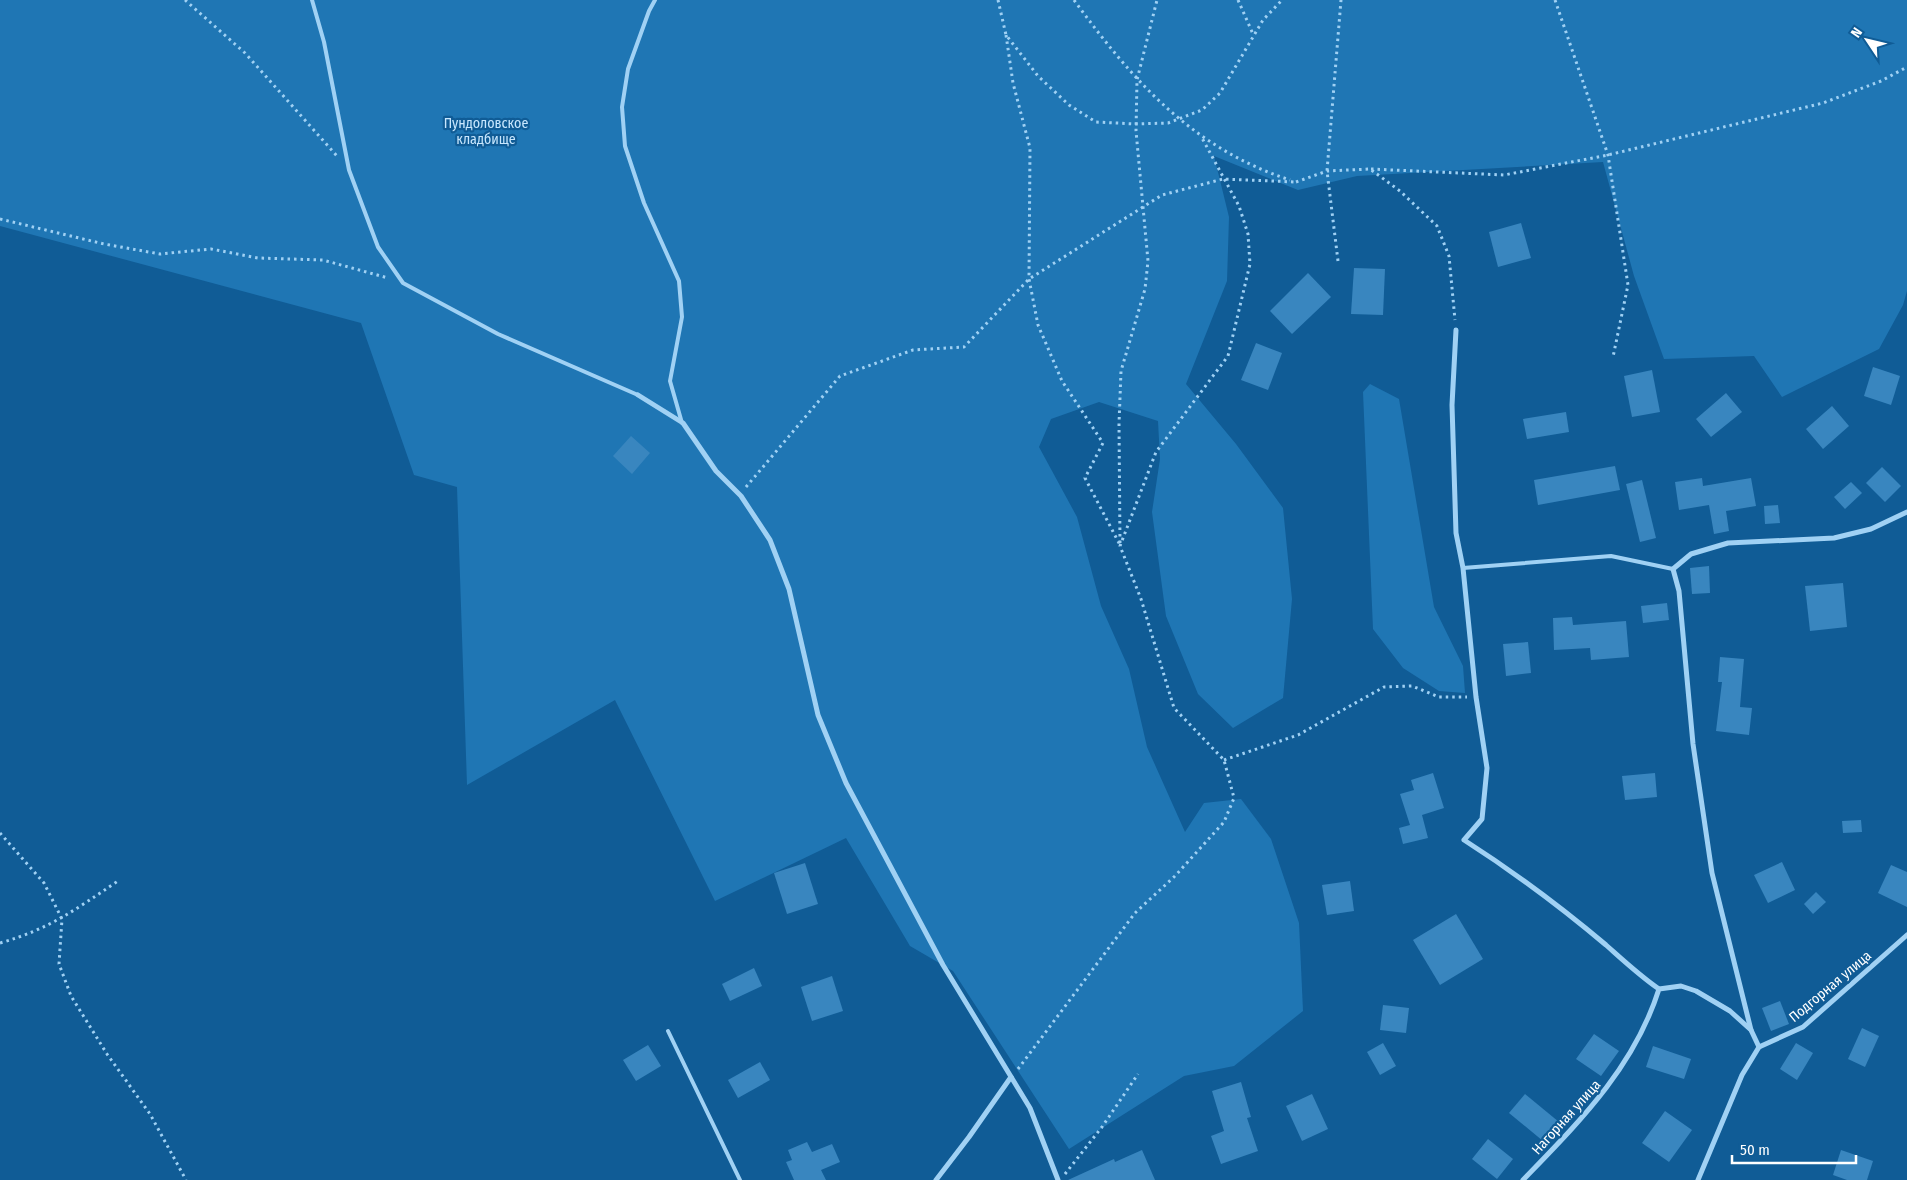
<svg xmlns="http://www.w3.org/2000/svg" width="1907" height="1180" font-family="'Fira Sans Condensed',sans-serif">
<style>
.green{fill:#1f76b4}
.building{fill:#3986bf}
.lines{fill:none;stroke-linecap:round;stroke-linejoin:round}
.path{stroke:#a0d1f4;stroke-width:3;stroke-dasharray:2.5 4;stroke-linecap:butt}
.service{stroke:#a0d1f4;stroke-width:4}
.minor{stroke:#a0d1f4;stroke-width:5}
.labels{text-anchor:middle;stroke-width:4.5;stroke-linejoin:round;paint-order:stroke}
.park-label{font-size:14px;fill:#c8e7fe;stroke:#105c96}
.street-label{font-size:14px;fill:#fff;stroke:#105c96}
</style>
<rect width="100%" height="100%" fill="#105c96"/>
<g class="green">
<polygon points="0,0 1907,0 1907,291 1903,305 1879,349 1782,397 1754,356 1664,359 1634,276 1603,162 1357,176 1298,190 1214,156 1229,217 1227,281 1186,384 1236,444 1283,508 1292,599 1283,698 1233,728 1198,694 1166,616 1152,512 1160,459 1158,421 1099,402 1051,419 1039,447 1077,517 1101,606 1129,669 1147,747 1185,832 1204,803 1241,799 1271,839 1299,923 1303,1011 1234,1066 1184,1076 1069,1149 953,971 910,946 846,838 715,901 615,700 467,785 457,487 414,475 361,323 0,226"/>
<polygon points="1370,384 1399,399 1434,607 1463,666 1465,693 1439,691 1403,668 1373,629 1363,392"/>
</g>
<g class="building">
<polygon points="1521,223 1531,258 1498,267 1489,232"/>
<polygon points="1354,268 1385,269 1383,315 1351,314"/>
<polygon points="1308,273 1331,297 1292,334 1270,311"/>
<polygon points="1256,343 1282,353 1268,390 1241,380"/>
<polygon points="1873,367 1900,376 1891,405 1864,396"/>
<polygon points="1652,370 1660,412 1632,417 1624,376"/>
<polygon points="1726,393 1742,412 1711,437 1696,419"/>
<polygon points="1832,406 1849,426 1823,449 1806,429"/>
<polygon points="1566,412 1569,432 1527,439 1523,419"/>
<polygon points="631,436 650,453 632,474 613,456"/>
<polygon points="1615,466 1620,490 1538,505 1534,480"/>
<polygon points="1882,467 1901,486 1885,502 1866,483"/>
<polygon points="1702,478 1703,486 1751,478 1756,506 1726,511 1729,531 1714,534 1709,505 1679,510 1675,482"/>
<polygon points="1642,480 1656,538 1640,542 1626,484"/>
<polygon points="1851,482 1862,493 1845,509 1834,497"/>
<polygon points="1778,505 1780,523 1765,524 1764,506"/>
<polygon points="1709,566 1710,593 1692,594 1690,568"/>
<polygon points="1843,583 1847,627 1810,631 1805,586"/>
<polygon points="1667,603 1669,620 1643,623 1641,606"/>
<polygon points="1572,617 1573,625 1626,621 1629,657 1591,660 1590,648 1554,650 1553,618"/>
<polygon points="1528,642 1531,673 1506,676 1503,644"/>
<polygon points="1720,657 1744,659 1740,707 1752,708 1749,735 1716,731 1722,682 1718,682"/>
<polygon points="1433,773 1444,808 1422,815 1428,838 1403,844 1399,828 1410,825 1400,794 1414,790 1411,780"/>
<polygon points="1655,773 1657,797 1625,800 1622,776"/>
<polygon points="1861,820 1862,832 1843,833 1842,821"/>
<polygon points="1782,862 1795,890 1768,903 1754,875"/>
<polygon points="805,863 818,904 787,914 774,873"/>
<polygon points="1891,865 1907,872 1907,907 1878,893"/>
<polygon points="1350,881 1354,911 1327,915 1322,885"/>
<polygon points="1816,892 1826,902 1813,914 1804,904"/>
<polygon points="1456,914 1483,959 1440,985 1413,940"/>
<polygon points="754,968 762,986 730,1001 722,984"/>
<polygon points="832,976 843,1011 812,1021 801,987"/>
<polygon points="1780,1001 1789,1024 1771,1031 1762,1008"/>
<polygon points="1383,1005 1409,1008 1406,1033 1380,1030"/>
<polygon points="1862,1028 1879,1036 1865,1067 1848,1059"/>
<polygon points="1594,1034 1619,1051 1601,1076 1576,1059"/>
<polygon points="1383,1043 1396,1066 1380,1075 1367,1052"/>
<polygon points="1796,1043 1813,1053 1797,1080 1780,1069"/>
<polygon points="648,1045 661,1066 636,1081 623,1060"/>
<polygon points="1653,1046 1691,1059 1684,1079 1646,1067"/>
<polygon points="760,1062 770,1080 738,1098 728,1080"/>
<polygon points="1241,1082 1251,1117 1247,1118 1258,1151 1221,1164 1211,1136 1224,1131 1212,1091"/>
<polygon points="1312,1094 1328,1129 1302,1141 1286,1106"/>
<polygon points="1525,1094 1559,1122 1543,1141 1509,1113"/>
<polygon points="1665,1111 1692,1130 1669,1162 1642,1143"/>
<polygon points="1488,1139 1513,1159 1497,1179 1472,1159"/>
<polygon points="807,1142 812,1152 832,1144 840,1162 821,1170 826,1180 794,1180 786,1162 792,1160 788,1150"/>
<polygon points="1142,1150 1155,1180 1068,1180 1114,1159 1115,1162"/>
<polygon points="1841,1150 1873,1161 1867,1180 1847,1180 1833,1175"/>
</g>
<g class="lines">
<g class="path">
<polyline points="185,0 245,53 337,156"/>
<polyline points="998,0 1006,35 1038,76 1069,105 1096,122 1136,124 1168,123 1202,110 1220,93 1263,20 1282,0"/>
<path d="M1074,0C1133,81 1192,148 1290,180"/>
<polyline points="1238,0 1253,34"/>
<polyline points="1555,0 1608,155 1628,285 1613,357"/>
<polyline points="1006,35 1013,83 1030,148 1029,279 1038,325 1062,381 1103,443 1085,478 1120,545"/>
<polyline points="1371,169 1504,175 1608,155 1823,103 1881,81 1907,67"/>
<polyline points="1296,182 1327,171 1370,169 1400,191 1437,226 1449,256 1455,320"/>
<polyline points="0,219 104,244 160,254 211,249 258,258 323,260 388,278"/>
<polyline points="1338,261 1327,171 1341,0"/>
<polyline points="746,487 840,376 913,350 964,347 1029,279 1162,195 1223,179 1296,182"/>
<polyline points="1120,543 1119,424 1121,371 1145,289 1148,261 1136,131 1137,80 1157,0"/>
<polyline points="1224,760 1298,735 1384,687 1412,686 1439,697 1467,697"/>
<polyline points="0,833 44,883 62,919 59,964 71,996 107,1054 150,1114 186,1180"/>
<path d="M0,943C50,929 76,909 118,881"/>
<polyline points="1018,1069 1135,913 1175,876 1224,822 1234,798 1224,760 1174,708 1141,599 1120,546 1156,452 1228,356 1250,264 1248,234 1239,206 1202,138"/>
<polyline points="1065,1174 1102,1127 1138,1074"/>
</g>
<g class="service">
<polyline points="312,0 324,42 349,170 378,247 403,283 498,334 638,395"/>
<polyline points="655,0 649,11 628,69 622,107 625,146 644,203 679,281 682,317 670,381 682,423"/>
<polyline points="1463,568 1611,556 1673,569"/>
<polyline points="668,1031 740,1180"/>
</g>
<g class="minor">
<path d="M1456,330L1452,405L1456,533L1463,568L1476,697L1487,768L1482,819L1464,840C1514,872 1561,907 1606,945C1624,961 1640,976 1659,989"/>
<polyline points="638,395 683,423 716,471 741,496 770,540 789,589 818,715 846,783 943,965 1030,1108 1058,1180"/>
<polyline points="1751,1030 1712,873 1693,744 1679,591 1673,569 1691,554 1728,543 1834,538 1871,529 1907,512"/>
<polyline points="936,1180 969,1137 1011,1077"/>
<path d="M1523,1180C1579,1122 1634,1068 1659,989L1681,986L1696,991L1730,1011L1751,1030L1759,1047"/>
<polyline points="1698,1180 1742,1075 1759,1047 1803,1027 1907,935"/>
</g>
</g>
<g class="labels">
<g class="park-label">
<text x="486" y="128">Пундоловское<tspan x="486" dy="16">кладбище</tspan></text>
</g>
<g class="street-label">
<text transform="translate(1830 986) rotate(-40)" y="5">Подгорная улица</text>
<text transform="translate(1566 1117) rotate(-48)" y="5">Нагорная улица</text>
</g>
</g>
<g transform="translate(1867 40) rotate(305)" stroke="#105c96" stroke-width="4" paint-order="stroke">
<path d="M0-4L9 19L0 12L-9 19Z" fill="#ffffff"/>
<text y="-8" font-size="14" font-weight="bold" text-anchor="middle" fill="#ffffff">N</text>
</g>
<path d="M1732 1155v8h124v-8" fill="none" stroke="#ffffff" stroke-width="2.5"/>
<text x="1740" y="1155" font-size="15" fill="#ffffff" stroke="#105c96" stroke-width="4" paint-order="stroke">50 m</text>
</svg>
